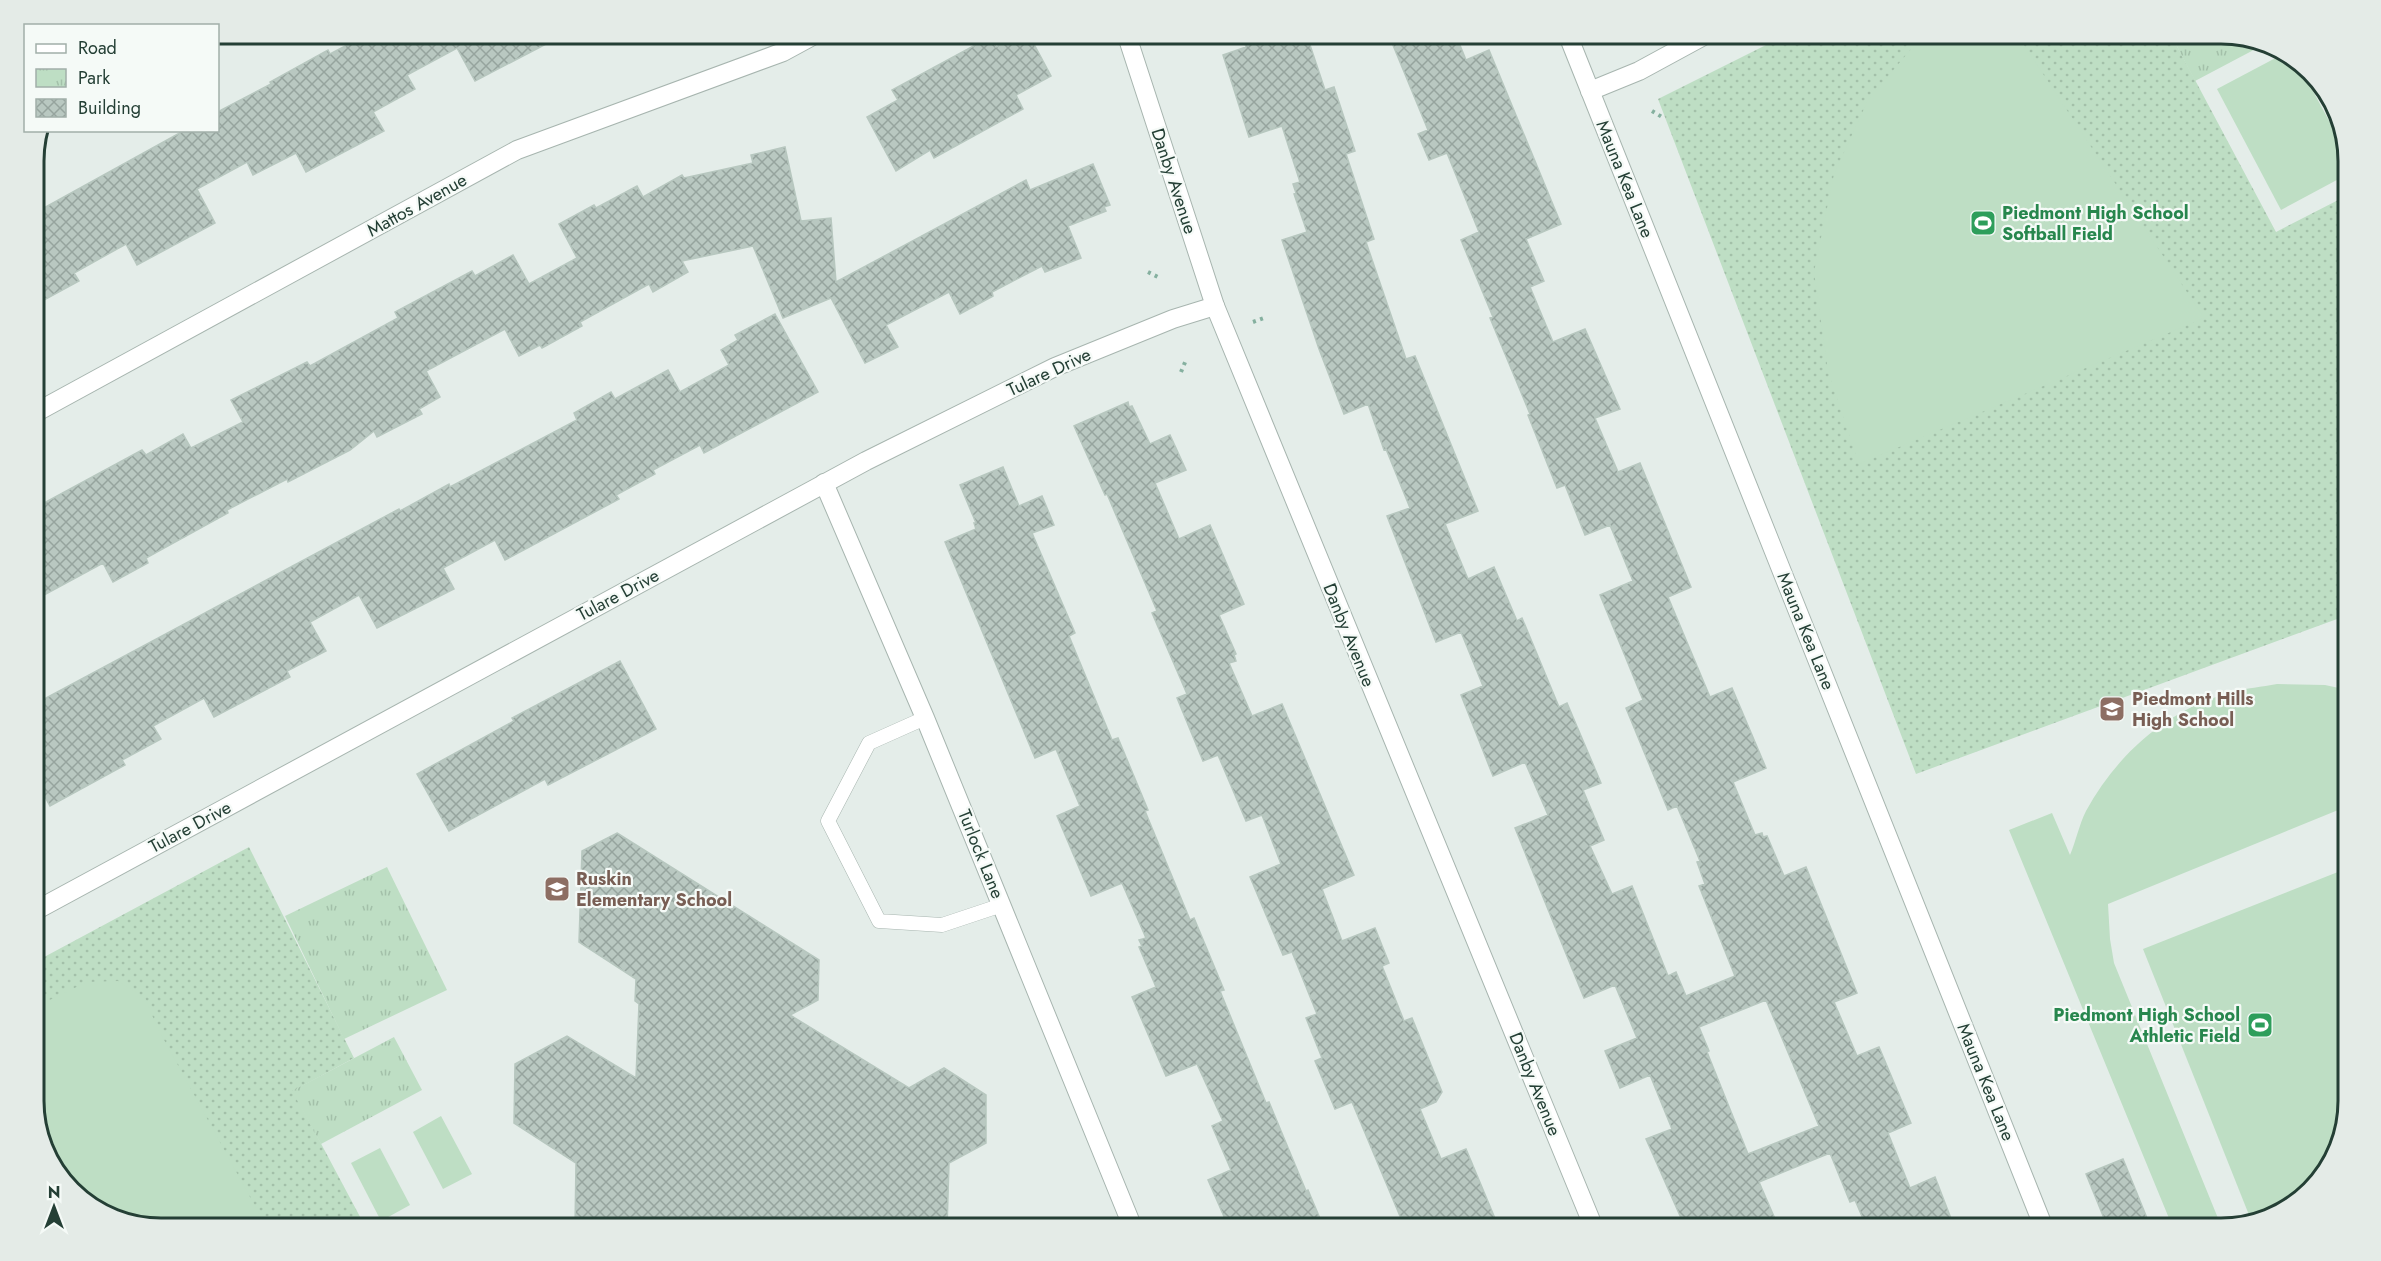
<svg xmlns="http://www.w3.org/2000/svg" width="2381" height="1261" font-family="Jost,sans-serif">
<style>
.grass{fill:url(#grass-dots)}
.park{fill:url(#park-tufts)}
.garden{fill:#bedec4}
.building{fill:url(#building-cross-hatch);stroke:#b7c7bf;stroke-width:1.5;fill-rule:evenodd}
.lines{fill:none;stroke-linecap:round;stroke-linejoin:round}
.lane-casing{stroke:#a7b5af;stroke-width:15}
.street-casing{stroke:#a7b5af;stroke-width:20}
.path{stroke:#85b09f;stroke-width:4;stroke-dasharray:3 4.5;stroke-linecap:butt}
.lane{stroke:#fff;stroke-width:14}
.street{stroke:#fff;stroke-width:18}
.labels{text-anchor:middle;stroke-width:4.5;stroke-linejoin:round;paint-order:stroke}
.street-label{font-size:18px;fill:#243f35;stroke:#f5faf7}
.leisure-label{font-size:18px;font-weight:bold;fill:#27864d;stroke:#f5faf7;text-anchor:start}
.education-label{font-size:18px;font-weight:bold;fill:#785e54;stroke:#f5faf7;text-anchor:start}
.rim{fill:none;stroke:#243f35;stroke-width:3}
</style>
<defs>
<pattern id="grass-dots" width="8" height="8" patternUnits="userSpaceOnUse" patternTransform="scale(1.5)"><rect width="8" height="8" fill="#bedec4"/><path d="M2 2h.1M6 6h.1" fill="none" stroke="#a3c0a9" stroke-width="1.8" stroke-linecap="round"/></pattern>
<pattern id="park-tufts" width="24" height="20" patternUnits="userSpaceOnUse" patternTransform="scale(1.5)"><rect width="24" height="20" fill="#bedec4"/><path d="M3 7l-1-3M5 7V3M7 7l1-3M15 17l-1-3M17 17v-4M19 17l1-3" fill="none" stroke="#a3c0a9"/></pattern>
<pattern id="building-cross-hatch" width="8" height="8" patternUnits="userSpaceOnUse" patternTransform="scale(1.5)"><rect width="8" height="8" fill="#b9c8c1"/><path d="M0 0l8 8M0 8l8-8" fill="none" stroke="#96a49e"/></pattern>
</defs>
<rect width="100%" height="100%" fill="#e4ede9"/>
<g class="grass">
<polygon points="1790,33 2170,33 2276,232 2348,195 2348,615 1916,774 1658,99"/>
<polygon points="249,847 354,1058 293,1091 366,1228 161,1228 104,1215 55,1171 33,1109 33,963"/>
</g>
<g class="park">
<polygon points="2170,33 2220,33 2265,44 2195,81"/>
<polygon points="387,867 447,990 344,1039 285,916"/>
<polygon points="394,1037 422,1090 321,1144 292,1091"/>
</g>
<g class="garden">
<polygon points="1927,33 2016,33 2204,318 1859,464 1828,371 1814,272 1834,174 1868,100 1922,36"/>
<polygon points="2285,53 2300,67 2348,156 2348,174 2281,210 2217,89"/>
<path d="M2277,684L2325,685L2348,690V806L2108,904L2110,939L2114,963L2222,1228H2173L2009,830L2052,813L2070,855C2076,841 2079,825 2086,811C2117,754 2168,709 2232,692C2246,688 2262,687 2277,684Z"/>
<polygon points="2348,868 2348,1100 2335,1157 2284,1211 2251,1220 2143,949"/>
<polygon points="118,981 145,998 157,1027 267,1228 161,1228 104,1215 55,1171 33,1109 33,1008 87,982"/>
<polygon points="441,1116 472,1174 443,1189 413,1132"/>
<polygon points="380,1148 410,1205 381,1221 351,1163"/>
</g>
<g class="building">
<polygon points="370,33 567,33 475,81 457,48 407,75 415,89 373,112 384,131 306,172 296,153 253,175 247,162 197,189 215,223 137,265 126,244 74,273 79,281 33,306 33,214 185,130 218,130 218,113 221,110 271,84 270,82 328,50 330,54"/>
<polygon points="1022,33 1028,33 1051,76 1016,95 1023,109 934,158 930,150 896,171 867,117 898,100 892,90 990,37 996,47"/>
<path d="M1241,33H1306L1325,90L1334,87L1355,151L1346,154L1374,239L1366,242L1406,359L1415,356L1478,511L1445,524L1468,579L1494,567L1517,621L1522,618L1559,707L1567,703L1601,783L1583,790L1604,840L1590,846L1612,894L1632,886L1668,976L1676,972L1686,996L1735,976L1699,886L1705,884L1697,862L1700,861L1677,806L1668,810L1626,708L1643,700L1600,595L1633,581L1610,525L1585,535L1565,485L1557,488L1528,415L1530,414L1490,318L1493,317L1461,240L1479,232L1447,153L1429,160L1418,134L1428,130L1388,33H1455L1466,60L1489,50L1561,224L1526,239L1544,281L1530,287L1553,342L1585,329L1620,409L1595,418L1618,472L1640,463L1691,587L1668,597L1710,697L1732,688L1766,768L1733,782L1755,835L1762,833L1763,837L1767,836L1784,876L1806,867L1857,993L1834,1002L1857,1056L1879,1047L1911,1123L1888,1133L1910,1188L1935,1177L1952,1221L1933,1228H1867L1855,1200L1850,1202L1830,1153L1759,1182L1779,1228H1715L1710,1216L1685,1227L1646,1139L1672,1129L1650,1075L1620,1088L1605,1051L1637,1038L1615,985L1584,998L1515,828L1548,815L1525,762L1493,776L1461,695L1483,686L1461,632L1436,642L1387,516L1410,508L1386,449L1384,450L1368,404L1344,414L1319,349L1282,240L1307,232L1294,194L1296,193L1293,184L1300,182L1282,126L1249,137L1223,55L1246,47ZM1766,1000L1819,1126L1748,1154L1707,1052L1709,1051L1699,1027Z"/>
<polygon points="785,147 801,221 831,218 836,282 1026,180 1030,190 1093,164 1110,205 1104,207 1106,211 1068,226 1081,258 1045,272 1042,266 992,292 993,296 960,314 949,292 886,325 898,347 865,363 831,298 783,318 753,246 682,261 688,272 653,292 649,284 580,322 582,326 542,348 540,345 519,356 505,329 426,371 440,397 419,409 422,414 377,437 374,431 350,450 288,482 287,479 227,510 228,513 146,558 148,563 113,582 103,563 33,601 33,509 142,450 146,455 183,434 191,448 243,422 231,400 307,362 310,366 398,318 395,312 472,271 475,276 513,255 529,284 577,258 559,224 594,205 596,208 637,186 643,197 682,175 684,178 753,163 751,155"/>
<polygon points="775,314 818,392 704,453 700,445 653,470 655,474 616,495 619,499 505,560 495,540 443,568 454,589 377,628 359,595 310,622 326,651 287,671 290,677 214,717 204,698 153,726 161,739 122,760 125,765 50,806 33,775 33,705 399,509 400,511 449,484 450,487 577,420 574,413 611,392 615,399 668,370 680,392 729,365 721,350 738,340 735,335"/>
<polygon points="1128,402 1129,407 1132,406 1150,444 1170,435 1186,470 1155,483 1179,539 1210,525 1244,604 1219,615 1236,654 1234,655 1236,661 1229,663 1252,716 1282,704 1354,875 1322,889 1342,941 1375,928 1389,963 1382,966 1404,1021 1412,1018 1442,1092 1436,1102 1420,1109 1441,1159 1466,1149 1499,1228 1405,1228 1352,1102 1335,1109 1315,1061 1322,1058 1306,1018 1317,1014 1292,952 1283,955 1250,877 1281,864 1262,815 1246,821 1218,755 1203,761 1177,698 1187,694 1152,613 1157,611 1107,494 1105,495 1074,426"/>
<polygon points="1003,467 1019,506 1042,496 1054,525 1032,533 1075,633 1069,636 1112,740 1118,738 1148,810 1145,811 1190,920 1194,918 1224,990 1220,991 1266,1103 1269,1102 1306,1191 1308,1190 1324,1228 1229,1228 1208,1180 1231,1170 1212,1126 1223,1121 1197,1064 1166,1076 1132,997 1156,987 1139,947 1142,946 1139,940 1146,938 1122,883 1091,896 1057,816 1080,806 1056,749 1035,758 945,542 976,529 974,523 976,523 960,485"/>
<polygon points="620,661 656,729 548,785 545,779 449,831 417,774 514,721 512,718"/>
<polygon points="617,833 819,960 818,1000 790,1015 909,1088 944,1068 986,1095 986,1143 949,1163 947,1228 575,1228 576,1163 514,1123 515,1064 567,1036 636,1078 639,1004 635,1001 636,979 579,942 582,851"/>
<polygon points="2123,1159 2151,1228 2108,1228 2086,1174"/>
</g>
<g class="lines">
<g class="lane-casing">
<polyline id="lane" points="925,718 869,743 828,821 879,921 942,925 1002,905"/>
</g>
<g class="street-casing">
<g id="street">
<polyline points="1126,33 1215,306 1594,1228"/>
<polyline points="1567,33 2044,1228"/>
<polyline points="1590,91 1639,71 1709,33"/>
<polyline points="33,414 517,150 783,52 818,33"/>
<polyline points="824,483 925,718 1133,1228"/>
<polyline points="33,912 866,461 1055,367 1173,319 1215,306"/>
</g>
</g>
<g class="path">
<polyline points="1652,111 1662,117"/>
<polyline points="1148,272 1160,278"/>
<polyline points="1253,322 1267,317"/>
<polyline points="1181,372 1186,360"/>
</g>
<use href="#lane" class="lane"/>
<use href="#street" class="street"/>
</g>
<defs>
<g id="stadium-square" transform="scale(1.35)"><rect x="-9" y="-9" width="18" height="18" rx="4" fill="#2e9e5b" stroke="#f5faf7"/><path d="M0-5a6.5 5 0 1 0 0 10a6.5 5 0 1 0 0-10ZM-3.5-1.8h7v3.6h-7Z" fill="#fff"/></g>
<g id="school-square" transform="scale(1.35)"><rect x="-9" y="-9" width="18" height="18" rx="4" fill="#8d6e63" stroke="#f5faf7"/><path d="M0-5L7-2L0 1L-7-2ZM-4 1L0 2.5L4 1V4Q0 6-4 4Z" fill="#fff"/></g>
</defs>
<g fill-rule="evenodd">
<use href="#stadium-square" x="1983" y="223"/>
<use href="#school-square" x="2112" y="709"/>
<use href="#school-square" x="557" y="889"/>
<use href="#stadium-square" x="2260" y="1025"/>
</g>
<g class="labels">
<g class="street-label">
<text transform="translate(1625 179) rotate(68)" y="6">Mauna Kea Lane</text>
<text transform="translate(1174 181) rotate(72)" y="6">Danby Avenue</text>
<text transform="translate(417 205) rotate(-29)" y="6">Mattos Avenue</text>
<text transform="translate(1049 372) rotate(-25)" y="6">Tulare Drive</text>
<text transform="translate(618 595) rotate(-28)" y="6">Tulare Drive</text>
<text transform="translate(1806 631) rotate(68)" y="6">Mauna Kea Lane</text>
<text transform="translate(1349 635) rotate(68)" y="6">Danby Avenue</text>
<text transform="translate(190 827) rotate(-28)" y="6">Tulare Drive</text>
<text transform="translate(981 854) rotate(68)" y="6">Turlock Lane</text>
<text transform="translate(1986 1082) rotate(68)" y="6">Mauna Kea Lane</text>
<text transform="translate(1535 1084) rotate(68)" y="6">Danby Avenue</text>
</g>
<g class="leisure-label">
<text x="2002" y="219">Piedmont High School<tspan x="2002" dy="21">Softball Field</tspan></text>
<text x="2240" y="1021" text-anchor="end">Piedmont High School<tspan x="2240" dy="21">Athletic Field</tspan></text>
</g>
<g class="education-label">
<text x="2132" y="705">Piedmont Hills<tspan x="2132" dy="21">High School</tspan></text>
<text x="576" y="885">Ruskin<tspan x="576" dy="21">Elementary School</tspan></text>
</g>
</g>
<path d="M0 0H2381V1261H0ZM161 44H2221A117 117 0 0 1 2338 161V1101A117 117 0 0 1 2221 1218H161A117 117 0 0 1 44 1101V161A117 117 0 0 1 161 44Z" fill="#e4ebe7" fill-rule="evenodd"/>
<path class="rim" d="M161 44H2221A117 117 0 0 1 2338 161V1101A117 117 0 0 1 2221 1218H161A117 117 0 0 1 44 1101V161A117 117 0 0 1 161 44Z"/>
<rect x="24" y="24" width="195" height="108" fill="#f5faf7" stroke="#a1afa9" stroke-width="1.5"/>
<rect x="36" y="44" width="30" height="9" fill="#ffffff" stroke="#a1afa9" stroke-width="1.5"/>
<text x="78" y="54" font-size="18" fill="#243f35">Road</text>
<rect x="36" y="69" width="30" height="18" fill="url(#park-tufts)" stroke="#a1afa9" stroke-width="1.5"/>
<text x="78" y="84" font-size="18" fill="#243f35">Park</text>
<rect x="36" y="99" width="30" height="18" fill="url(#building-cross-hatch)" stroke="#a1afa9" stroke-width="1.5"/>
<text x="78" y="114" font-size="18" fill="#243f35">Building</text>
<g transform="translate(54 1207)" stroke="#f5faf7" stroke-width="4.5" paint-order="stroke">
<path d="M0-4.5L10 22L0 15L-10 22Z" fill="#243f35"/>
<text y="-9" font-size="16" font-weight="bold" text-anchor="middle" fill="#243f35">N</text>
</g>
</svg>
